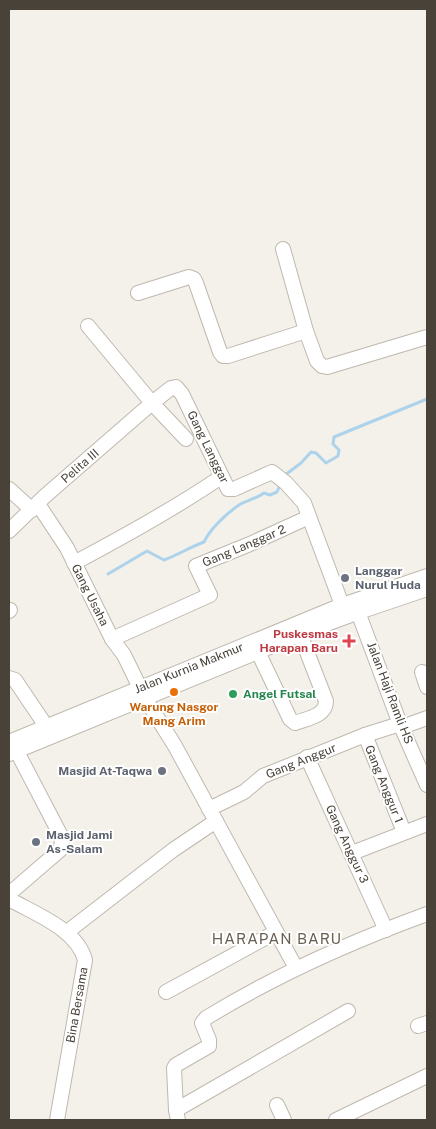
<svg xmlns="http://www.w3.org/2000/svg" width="436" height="1129" font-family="'Public Sans',sans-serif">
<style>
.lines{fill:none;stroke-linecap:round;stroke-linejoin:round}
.stream{stroke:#acd3eb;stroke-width:3}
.minor-casing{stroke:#bfb8ae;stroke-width:16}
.minor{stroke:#fff;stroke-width:14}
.worship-dot{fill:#6b7280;stroke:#fff;stroke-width:2}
.health-dot{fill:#e0444e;stroke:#fff;stroke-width:2}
.food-dot{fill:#e8710a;stroke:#fff;stroke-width:2}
.leisure-dot{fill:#2e9e5b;stroke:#fff;stroke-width:2}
.labels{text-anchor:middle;stroke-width:4;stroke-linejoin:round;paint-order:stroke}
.street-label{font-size:12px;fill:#484239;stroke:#fff}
.worship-label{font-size:12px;font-weight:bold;fill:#5b616d;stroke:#fff;text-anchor:start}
.health-label{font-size:12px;font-weight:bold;fill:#be3a42;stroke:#fff;text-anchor:end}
.leisure-label{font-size:12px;font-weight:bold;fill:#27864d;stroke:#fff;text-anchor:start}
.food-label{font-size:12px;font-weight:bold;fill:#c56008;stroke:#fff}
.quarter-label{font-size:15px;letter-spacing:1px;fill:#6a5f51;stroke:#fff}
</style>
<rect width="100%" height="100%" fill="#f4f1eb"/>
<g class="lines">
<g class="stream">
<polyline points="284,478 285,475 301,463 311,452 316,453 326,463 338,456 339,450 333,444 334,437 427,399"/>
<path d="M108,574L147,551L164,560C178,555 190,547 204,542C210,529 227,513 239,505C247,500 256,499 264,493L270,495L277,492L281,483"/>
</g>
<g class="minor-casing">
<g id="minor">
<polyline points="283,249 306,331 317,361 322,366 327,367 427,337"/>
<polyline points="138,293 189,277 194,279 196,283 220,352 223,356 228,356 306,331"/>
<polyline points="88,326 152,403 186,439"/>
<polyline points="9,489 32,510"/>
<polyline points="38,504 67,548 112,639 124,655 145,698 175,746 296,968"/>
<polyline points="9,531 45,496 152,403 171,388 176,387 182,394 228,489 234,489 272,472 286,483 304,503 342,605"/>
<path d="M74,563C125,536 174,509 221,477"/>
<polyline points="355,604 400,724 427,785"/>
<polyline points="9,611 10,610"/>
<polyline points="112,639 210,595 196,566 250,544 309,517"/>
<path d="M258,652L290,719L295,723C308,718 326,716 326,701L300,634"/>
<polyline points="422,672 427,687"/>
<polyline points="9,678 15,680 46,726"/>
<polyline points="402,727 427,718"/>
<polyline points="365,735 404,832"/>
<polyline points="9,742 342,605 427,576"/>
<polyline points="9,754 316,628 359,612 427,589"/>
<polyline points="307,757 386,930"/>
<polyline points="209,809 244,792 263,776 365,735 400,724"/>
<polyline points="352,853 427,824"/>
<polyline points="9,894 60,850 62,843 61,836 13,744"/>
<path d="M9,899C35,914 77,929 85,960L57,1120"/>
<polyline points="67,932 173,850 216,821"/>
<polyline points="166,992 276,932"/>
<polyline points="418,1026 427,1023"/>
<polyline points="277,1105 284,1120"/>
<polyline points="176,1110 348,1011"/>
<path d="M178,1120L176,1110L174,1068L176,1065L209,1046V1040L202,1023L206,1018C276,975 350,942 427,914"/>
<polyline points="336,1120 427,1076"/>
</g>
</g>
<use href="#minor" class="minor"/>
</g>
<g class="worship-dot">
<circle cx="345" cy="578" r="5"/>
<circle cx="162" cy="771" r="5"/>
<circle cx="36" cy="842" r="5"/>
</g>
<path class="health-dot" d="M346.5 633.5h5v5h5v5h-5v5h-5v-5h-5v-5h5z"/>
<circle class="food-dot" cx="174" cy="692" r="5"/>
<circle class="leisure-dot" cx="233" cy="694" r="5"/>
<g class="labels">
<g class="street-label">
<text transform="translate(208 447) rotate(64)" y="4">Gang Langgar</text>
<text transform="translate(80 466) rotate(-41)" y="4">Pelita III</text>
<text transform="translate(244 546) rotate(-23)" y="4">Gang Langgar 2</text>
<text transform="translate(90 595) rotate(63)" y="4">Gang Usaha</text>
<text transform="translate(189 668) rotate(-22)" y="4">Jalan Kurnia Makmur</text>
<text transform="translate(390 693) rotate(69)" y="4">Jalan Haji Ramli HS</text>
<text transform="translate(301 761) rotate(-22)" y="4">Gang Anggur</text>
<text transform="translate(384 784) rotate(68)" y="4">Gang Anggur 1</text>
<text transform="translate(347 844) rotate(65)" y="4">Gang Anggur 3</text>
<text transform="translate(77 1005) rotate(-80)" y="4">Bina Bersama</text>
</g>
<g class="worship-label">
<text x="355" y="575">Langgar<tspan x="355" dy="14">Nurul Huda</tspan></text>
<text x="152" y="775" text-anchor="end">Masjid At-Taqwa</text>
<text x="46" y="839">Masjid Jami<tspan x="46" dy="14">As-Salam</tspan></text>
</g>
<g class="health-label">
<text x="338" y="638">Puskesmas<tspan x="338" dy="14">Harapan Baru</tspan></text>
</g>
<g class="leisure-label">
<text x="243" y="698">Angel Futsal</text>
</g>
<g class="food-label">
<text x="174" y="711">Warung Nasgor<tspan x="174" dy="14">Mang Arim</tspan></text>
</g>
<g class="quarter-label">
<text x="277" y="944">HARAPAN BARU</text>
</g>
</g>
<rect width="436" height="1129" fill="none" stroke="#484239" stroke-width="20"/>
</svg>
